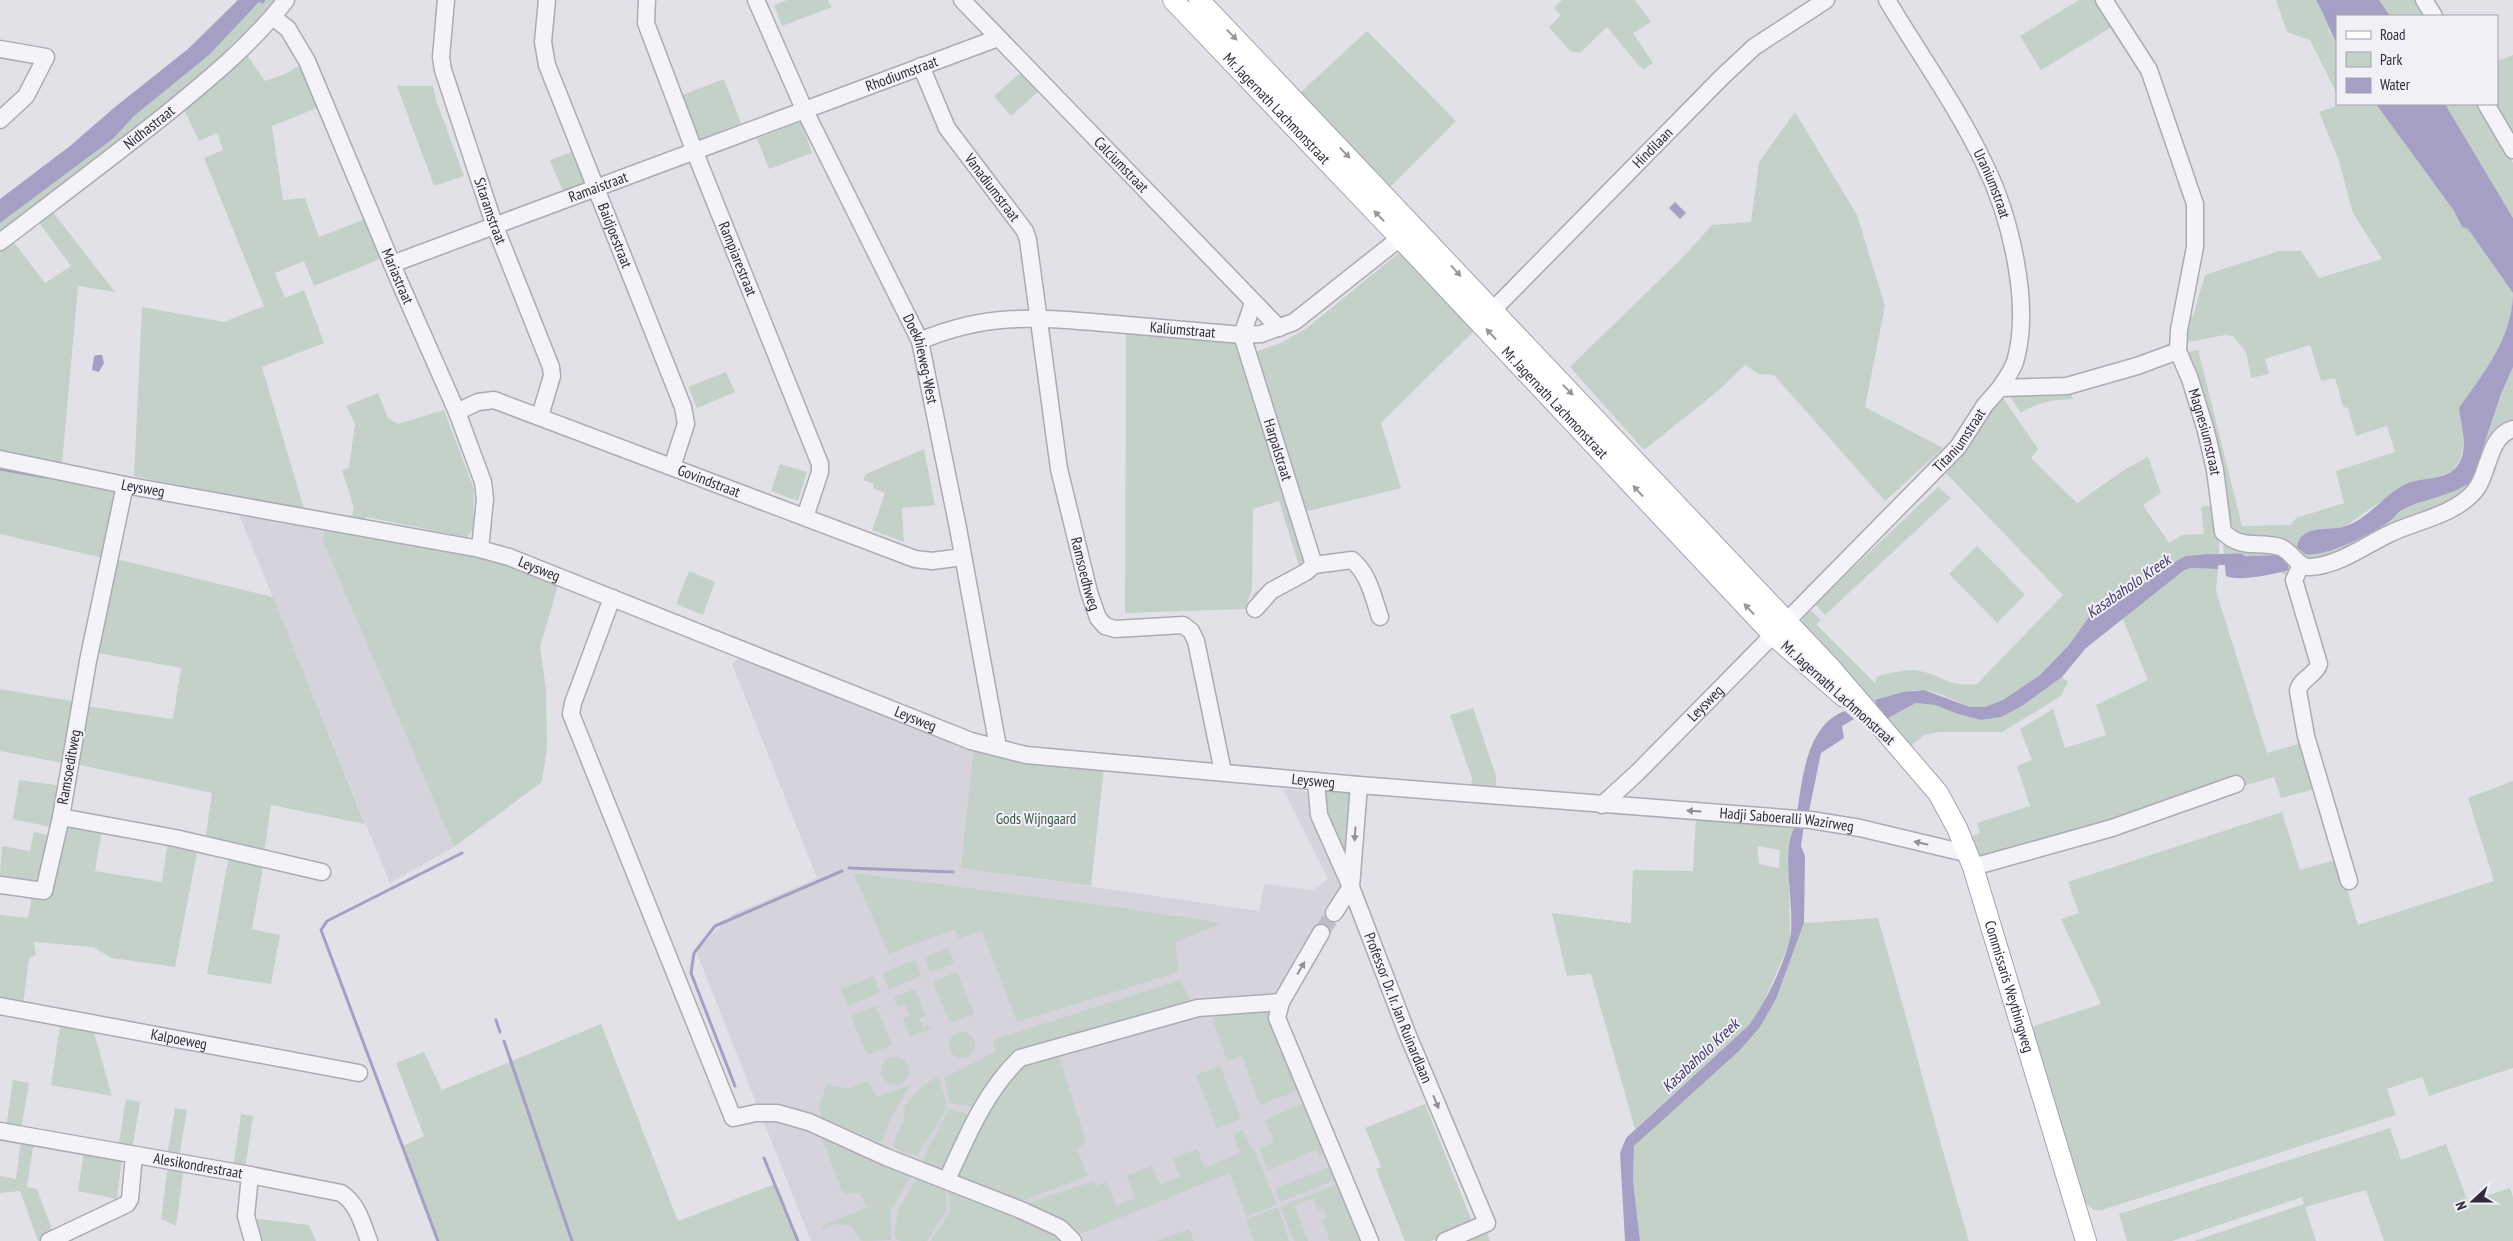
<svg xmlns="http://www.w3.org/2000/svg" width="2513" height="1241" font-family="'PT Sans Narrow',sans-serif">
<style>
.built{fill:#d6d3dd}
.green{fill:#c3d1c8;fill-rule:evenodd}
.water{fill:#a59fc5}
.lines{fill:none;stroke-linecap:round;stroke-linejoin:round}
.stream{stroke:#a59fc5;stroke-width:3}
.canal{stroke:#a59fc5;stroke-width:11}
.minor-tunnel{stroke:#bfbdc6;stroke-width:16;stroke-dasharray:16 8;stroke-linecap:butt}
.minor-casing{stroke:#adaab5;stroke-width:19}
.major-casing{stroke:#a6a1b3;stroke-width:22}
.minor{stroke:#f4f3f7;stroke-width:16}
.major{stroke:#fff;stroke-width:20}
.oneway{fill:#98959e}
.oneway2{fill:#928f9a}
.labels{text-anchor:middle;stroke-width:4;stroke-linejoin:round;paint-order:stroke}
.street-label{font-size:15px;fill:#302b3e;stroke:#f1f0f6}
.park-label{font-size:15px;fill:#395848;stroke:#f1f0f6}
.water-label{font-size:16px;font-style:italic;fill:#43396e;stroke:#f1f0f6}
</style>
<rect width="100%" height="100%" fill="#e3e1e8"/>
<g class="built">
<polygon points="237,510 324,526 323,542 454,847 390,883"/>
<polygon points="743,654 974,745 962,868 1259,911 1264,884 1312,890 1328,879 1283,789 1305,791 1351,887 1277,1018 1375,1241 811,1241 696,951 731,915 817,878 732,664"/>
</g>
<g class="green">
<polygon points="266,0 278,0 264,17 162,111 0,233 0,223 114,138 134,116 209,55 259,2 263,4"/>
<polygon points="787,0 828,0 832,7 782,26 774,5"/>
<polygon points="1562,0 1635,0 1651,22 1633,33 1653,63 1644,69 1639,66 1607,27 1580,53 1570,51 1549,27 1561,15 1554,8"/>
<polygon points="2079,0 2100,0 2115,25 2041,70 2020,36"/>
<polygon points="2276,0 2316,0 2325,14 2329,31 2337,43 2337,94 2310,40 2287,32"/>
<polygon points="2379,0 2417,0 2427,16 2390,16"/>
<polygon points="1367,31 1456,121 1389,188 1301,94 1302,91"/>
<polygon points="245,52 265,81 285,74 304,63 322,106 272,126 283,200 305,198 319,237 368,218 385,257 314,286 304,261 275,273 285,298 304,290 324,343 262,367 305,512 134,476 142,307 224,322 264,306 204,158 223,150 217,133 199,141 183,107"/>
<polygon points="2513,55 2513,140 2492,104 2497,104 2497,61"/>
<polygon points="1023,73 1038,92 1011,116 994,96 1019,74"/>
<polygon points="724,79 743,128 698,143 677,97"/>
<polygon points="397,86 433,86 436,100 464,176 434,186"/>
<path d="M2342,104H2376L2454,211L2462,227L2468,229L2513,293L2512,316L2500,345L2485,373L2459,408C2462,431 2469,451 2453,471L2386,498L2344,527L2308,532L2298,542L2320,553L2365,537L2392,520L2402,510L2472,481L2501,394L2513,367V424L2469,492L2331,558L2307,559L2250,540L2230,530L2195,370L2188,352L2198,350L2201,361L2242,526L2291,525L2296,518L2344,503L2336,471L2395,452L2387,426L2356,436L2348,409L2343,406L2335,378L2321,381L2310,345L2265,359L2269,374L2251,378L2246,352L2233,336L2225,335L2188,342L2183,341L2186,316H2193L2205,275L2279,251H2301L2319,278L2382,259L2353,213L2339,161L2319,112Z"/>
<polygon points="2445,104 2481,104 2513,163 2513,218"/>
<polygon points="1795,112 1857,215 1885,306 1865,407 1943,448 1885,501 1774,375 1759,374 1745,365 1718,391 1644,450 1570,367 1684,256 1712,225 1751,222 1759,162"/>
<polygon points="801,122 812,153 769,169 757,139"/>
<polygon points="576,150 589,183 564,194 550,160"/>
<polygon points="52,211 115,292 78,286 62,464 0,453 0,249 12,240 45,283 71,266 38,221"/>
<polygon points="1401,251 1476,329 1381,423 1401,488 1304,512 1255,352 1283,342 1307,328"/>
<polygon points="1126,331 1238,340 1307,561 1247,614 1254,593 1299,566 1279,501 1253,509 1252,589 1245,609 1125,613"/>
<polygon points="726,372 735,392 697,408 688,387"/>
<path d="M2069,389L2073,399C2053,400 2038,402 2021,413L2007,392Z"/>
<polygon points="378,393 388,418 398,424 444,410 474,489 473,529 467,537 366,517 366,522 352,516 354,508 342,470 349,468 355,424 346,406"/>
<path d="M2001,395L2038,449L2031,458L2077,503L2124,470L2148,457L2161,493L2143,505L2169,543L2182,535L2204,534L2201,507L2212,505L2219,536V555L2218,557L2186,556L2178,560L2131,593L2091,614L2069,645L2040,675L2003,700L1985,707H1970L1942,695L1924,690H1915L1875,700L1878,709L1805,628L1802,619L1807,611L1811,610L1821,620L1816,624L1875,683L1877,677L1881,675C1893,673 1908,668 1920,671C1945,676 1947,687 1977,684L2063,595L1945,472L1967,449L1984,418Z"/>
<polygon points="924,449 935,505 902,508 904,542 872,530 885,493 873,488 874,484 863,480 866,474"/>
<polygon points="0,463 116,488 103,558 0,534"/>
<polygon points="780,464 807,472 798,501 771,491"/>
<polygon points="1938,487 1951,498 1825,615 1815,604"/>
<polygon points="324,526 501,561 559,582 540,647 546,689 547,747 542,782 454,847 323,542"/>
<polygon points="2223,541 2279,552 2293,564 2287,577 2281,572 2289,570 2277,555 2224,557"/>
<polygon points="1977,546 2025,595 1997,623 1949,574"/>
<polygon points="112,558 273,597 365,824 271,805 264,854 205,842 212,793 75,764 85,706 173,719 181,668 93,652"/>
<polygon points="2190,568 2218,569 2216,591 2267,753 2302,743 2315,789 2281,798 2274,777 1985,860 1979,856 1971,837 1980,833 1977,823 2030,806 2017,766 2032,760 2020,729 2053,709 2065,748 2106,735 2096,705 2148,680 2122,617 2183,571"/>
<polygon points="689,571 715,582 703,615 676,604"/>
<polygon points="2062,677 2068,682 2061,696 2002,732 1940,732 1924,735 1910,747 1886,719 1916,703 1935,705 1958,714 1981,720 2022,706"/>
<polygon points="0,689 78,702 68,764 0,751"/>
<polygon points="1473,708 1496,776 1496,789 1471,787 1472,778 1450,715"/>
<polygon points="974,745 1104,767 1091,886 961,868"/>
<polygon points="19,780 63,786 55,828 13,819"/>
<polygon points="2513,781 2513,1068 2429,1096 2422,1077 2387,1089 2396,1115 2102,1210 2094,1210 2084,1202 2031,1027 2101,1004 2061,919 2079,913 2068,882 2282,812 2300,870 2338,859 2358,925 2494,881 2468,798"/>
<polygon points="1328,789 1348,789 1351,793 1347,855 1342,856 1322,801"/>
<path d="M1696,816L1798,823L1789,871L1790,942L1762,1006L1749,1025L1635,1129L1591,974L1567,976L1552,913L1631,923L1633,870L1693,871ZM1757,846L1780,850L1779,868L1759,864Z"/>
<polygon points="62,825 102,829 95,871 162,882 168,840 198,847 175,967 112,958 93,947 34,942 36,955 29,959 23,1006 0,1002 0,915 28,918 32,896"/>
<polygon points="34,832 53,836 44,881 36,883 3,877 0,875 2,846 30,851"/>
<polygon points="229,856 264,863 252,929 280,935 271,984 207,974"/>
<polygon points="853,873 1123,908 1222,923 1175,943 1179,972 1017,1022 982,931 958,939 955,929 889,954"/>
<path d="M1878,918C1909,1025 1937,1134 1969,1241H1640L1633,1180L1634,1146L1760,1027L1776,999L1804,923Z"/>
<polygon points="948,948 954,963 930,972 924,957"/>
<polygon points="915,960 921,976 889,989 882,973"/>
<polygon points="957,972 974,1014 950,1023 933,982"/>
<polygon points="874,976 880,993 848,1006 841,989"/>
<polygon points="1180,980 1192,1004 1019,1052 974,1107 950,1103 944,1078 995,1052 993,1040"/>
<polygon points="915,989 926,1016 920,1018 923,1027 930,1025 932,1028 910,1037 903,1018 909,1016 905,1004 898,1007 894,997"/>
<polygon points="876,1006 892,1045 867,1055 851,1016"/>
<polygon points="1275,1006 1299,1090 1260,1105 1242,1056 1227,1061 1213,1020 1221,1009"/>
<polygon points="61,1020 92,1026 112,1096 51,1085"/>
<polygon points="601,1024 678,1221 775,1184 798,1241 438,1241 403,1146 424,1136 396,1063 424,1052 442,1090"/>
<circle cx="962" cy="1045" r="13"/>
<polygon points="1059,1056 1086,1142 1077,1149 1088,1176 1021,1201 959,1181 957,1170 965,1147 1019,1066"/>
<circle cx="895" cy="1071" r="14"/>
<polygon points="1220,1066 1241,1119 1217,1128 1196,1075"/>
<polygon points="939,1076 947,1108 917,1156 903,1152 893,1146 903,1121 905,1105 923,1085"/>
<polygon points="13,1080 29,1083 21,1130 6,1128"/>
<polygon points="869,1081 876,1097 911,1085 890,1119 882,1143 821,1117 819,1106 827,1084 847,1089"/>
<polygon points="126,1099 140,1102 132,1150 118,1148"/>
<polygon points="1304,1103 1326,1153 1319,1156 1316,1150 1268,1170 1259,1149 1274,1142 1265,1120"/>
<polygon points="1425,1104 1473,1224 1431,1241 1405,1241 1376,1169 1381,1167 1365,1128"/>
<polygon points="175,1108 187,1110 179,1158 167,1157"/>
<polygon points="949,1109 977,1116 946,1177 921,1169 926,1152"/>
<polygon points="241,1114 253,1116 245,1169 233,1167"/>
<polygon points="2390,1128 2401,1160 2446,1144 2468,1202 2510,1188 2513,1197 2513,1241 2384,1241 2366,1190 2305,1207 2316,1241 2194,1241 2304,1204 2302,1197 2172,1241 2127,1241 2119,1214"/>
<polygon points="1243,1130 1251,1148 1255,1151 1277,1205 1246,1216 1230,1173 1078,1235 1028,1207 1031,1202 1094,1181 1096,1186 1107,1182 1116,1206 1135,1198 1127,1175 1152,1166 1160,1184 1180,1177 1173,1158 1197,1149 1205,1168 1240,1153 1233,1134"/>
<polygon points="822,1138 913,1171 891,1211 891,1240 862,1241 851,1226 836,1224 823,1230 822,1226 867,1207 860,1193 843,1194"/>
<polygon points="21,1139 34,1141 27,1187 37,1189 54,1235 38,1241 20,1191 0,1193 0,1176 16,1179"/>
<polygon points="84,1150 122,1157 117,1199 78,1191"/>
<polygon points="168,1165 184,1167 176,1226 161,1219"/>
<polygon points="1332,1166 1337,1179 1280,1202 1275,1189"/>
<polygon points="920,1172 945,1182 947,1210 927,1241 900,1241 894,1236 898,1210"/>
<polygon points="948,1182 1070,1241 931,1241 950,1211"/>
<polygon points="1340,1183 1364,1241 1330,1241 1322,1220 1327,1218 1323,1208 1317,1210 1313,1198 1294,1206 1308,1241 1294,1241 1280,1207"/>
<polygon points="1278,1207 1289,1241 1254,1241 1246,1220"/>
<polygon points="249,1218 309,1225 316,1241 257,1241"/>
<polygon points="1484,1226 1490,1241 1451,1241"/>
<polygon points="1189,1229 1194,1241 1156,1241"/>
</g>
<g class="water">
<polygon points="238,0 266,0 263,4 259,2 209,55 134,116 114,138 0,223 0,199 70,146 115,107 188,49"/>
<path d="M2316,0H2379L2390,16H2337V43C2328,29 2325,14 2316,0Z"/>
<polygon points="2376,104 2445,104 2513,218 2513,293 2468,229 2462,227 2454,211"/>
<polygon points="1675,202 1686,213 1680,219 1669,208"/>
<path d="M2513,296V367L2501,394L2472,481C2452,496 2426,498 2404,509C2398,511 2395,518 2390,521C2373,533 2325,558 2305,554L2297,547C2301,523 2329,532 2346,526C2367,519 2383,497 2402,486C2419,476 2447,482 2458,465C2469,448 2461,427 2459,408C2483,374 2511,340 2513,296Z"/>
<polygon points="97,355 102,355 104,363 99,372 92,370 94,356"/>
<polygon points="2210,554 2218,557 2218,569 2190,568 2183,571 2086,648 2062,677 2022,706 2001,717 1981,720 1958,714 1935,705 1916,703 1886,719 1878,709 1875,700 1903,692 1924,690 1970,707 1985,707 2003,700 2040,675 2069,645 2091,614 2131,593 2178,560 2186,556"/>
<path d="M2277,555L2286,560L2289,570C2275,574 2239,582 2226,576L2224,557Z"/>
<path d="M1845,711L1854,719L1842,726L1844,738L1821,753L1808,816L1797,814C1802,779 1807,724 1845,711Z"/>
<path d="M1798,823L1804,824L1801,846L1805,856L1804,923L1776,999L1760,1027L1740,1050L1634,1146L1633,1180L1640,1241H1625L1620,1153L1626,1138L1749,1025C1766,1001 1781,971 1789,943C1798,913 1777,845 1798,823Z"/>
</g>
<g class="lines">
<g class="stream">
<polyline points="0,469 45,477"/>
<polyline points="849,868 953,872"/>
<polyline points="496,1020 500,1032"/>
<polyline points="504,1041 572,1241"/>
<polyline points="735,1086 691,973 694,953 715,926 842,871"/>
<polyline points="764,1158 798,1241"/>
<polyline points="438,1241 321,930 327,921 462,853"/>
</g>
<polyline class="canal" points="2203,560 2240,559"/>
<polyline class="minor-tunnel" points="1321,933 1334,913"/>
<g class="minor-casing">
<g id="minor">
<path id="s1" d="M446,0L441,57L443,70L494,224L551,367L552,376L540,416"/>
<path id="s2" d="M547,0L543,42L547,65L683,407L686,424L672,467"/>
<path id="s3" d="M647,0L646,23L694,150L820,464V472L805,517"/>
<path id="s4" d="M756,0L804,109L920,341L958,528L998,747"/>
<path id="s5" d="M962,0L1279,328"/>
<path id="s6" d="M1887,0C1919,54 1957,106 1984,163C2010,215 2032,305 2015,362C2012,371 2005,380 2000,388"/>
<path id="s7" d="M2104,0L2149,70L2195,204V247L2179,330L2178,351L2190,379L2206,431L2215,470L2223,532C2244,551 2257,540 2280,547C2292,551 2297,568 2311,567C2340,565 2365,545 2391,533C2417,521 2452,515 2472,494C2490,477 2486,437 2513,429"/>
<polyline points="2424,0 2434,16"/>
<path id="s8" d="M273,17L288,29L307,61L400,283L457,412L483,482L485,499L480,549"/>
<polyline points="0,49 46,57 26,96 0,120"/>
<path id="s9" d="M921,66L947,128L1025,231L1028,240L1059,469L1089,592L1098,618L1105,626L1115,629L1183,625L1191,631L1196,641L1223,772"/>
<polyline points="2486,104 2513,150"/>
<path id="s10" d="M0,242C55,200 111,158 165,115C208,80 252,44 286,0"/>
<path id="s11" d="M392,264L998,38"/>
<path id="s12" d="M1253,303L1242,335L1314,565"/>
<path id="s13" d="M1492,311L1722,77L1754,47L1826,0"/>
<path id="s14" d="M920,341C990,311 1042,318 1116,324C1158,328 1200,331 1242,335L1261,334L1294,322L1400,238L1408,228"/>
<path id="s15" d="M457,412L478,402L494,400L915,559L932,561L963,557"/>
<path id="s16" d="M0,459L125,485L480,549L509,557L971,741L1026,755L1359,785L1811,820L1860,828L1969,854"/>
<polyline points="125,485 88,661 61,817 175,838 322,872"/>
<path d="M2301,565L2294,580L2319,664C2316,675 2300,679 2298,691L2306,736L2349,881"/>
<polyline points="612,598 573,703 571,714 733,1118 756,1113 777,1113 809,1122 886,1157 1021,1210 1060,1228 1073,1241"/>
<path d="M1255,609L1271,591L1306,572L1314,565L1352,560C1369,574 1373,597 1380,617"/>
<polyline points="1316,781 1319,815 1351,887 1334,913"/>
<path id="s17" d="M1359,785L1351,887L1407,1033L1487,1223L1445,1241"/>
<path id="s18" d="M1602,805L1638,772L1958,447L1985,405L2000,388L2067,386L2137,366L2178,351"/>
<polyline points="1973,867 2112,828 2236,784"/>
<polyline points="0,885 44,891 61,817"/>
<polyline points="1321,933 1281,1002 1277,1018 1370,1241"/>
<path id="s19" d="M0,1006L359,1073"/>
<path id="s20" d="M0,1131L250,1175L341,1193C358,1204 362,1223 369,1241"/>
<polyline points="250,1175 246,1216 253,1241"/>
<path d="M947,1180C967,1136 985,1092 1020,1058L1198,1008L1281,1002"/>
<polyline points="49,1241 127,1204 130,1199 134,1155"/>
</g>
</g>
<g class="major-casing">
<g id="major">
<path id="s21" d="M1173,0L1400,238L1773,635L1844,697"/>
<path id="s22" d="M1199,0L1829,666L1938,793L1957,828L1973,867L2086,1241"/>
</g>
</g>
<use href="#minor" class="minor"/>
<use href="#major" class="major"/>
</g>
<defs><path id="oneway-solid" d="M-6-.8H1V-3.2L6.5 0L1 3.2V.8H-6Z" transform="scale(1.25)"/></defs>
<g class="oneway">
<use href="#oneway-solid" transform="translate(1232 35) rotate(46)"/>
<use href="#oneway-solid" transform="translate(1345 153) rotate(46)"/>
<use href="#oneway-solid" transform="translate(1379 216) rotate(-134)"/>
<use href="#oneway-solid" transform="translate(1456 271) rotate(48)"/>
<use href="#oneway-solid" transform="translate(1491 334) rotate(-133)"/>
<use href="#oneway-solid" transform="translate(1568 390) rotate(46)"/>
<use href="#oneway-solid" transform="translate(1638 491) rotate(-133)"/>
<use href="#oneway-solid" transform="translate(1749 609) rotate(-133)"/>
</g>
<g class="oneway2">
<use href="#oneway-solid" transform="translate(1694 811) rotate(-176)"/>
<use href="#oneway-solid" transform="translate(1355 834) rotate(94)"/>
<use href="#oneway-solid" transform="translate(1921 843) rotate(-167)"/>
<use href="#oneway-solid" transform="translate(1301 968) rotate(-60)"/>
<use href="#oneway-solid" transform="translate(1436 1102) rotate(68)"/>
</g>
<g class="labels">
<g class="street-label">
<text dy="5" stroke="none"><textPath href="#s11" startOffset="544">Rhodiumstraat</textPath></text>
<text dy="5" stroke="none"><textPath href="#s21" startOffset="150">Mr. Jagernath Lachmonstraat</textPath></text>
<text dy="5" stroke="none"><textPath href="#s10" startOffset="188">Nidhastraat</textPath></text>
<text dy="5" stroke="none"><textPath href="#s13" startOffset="229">Hindilaan</textPath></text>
<text dy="5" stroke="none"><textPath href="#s5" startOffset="229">Calciumstraat</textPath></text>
<text dy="5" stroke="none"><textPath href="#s6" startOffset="212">Uraniumstraat</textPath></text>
<text dy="5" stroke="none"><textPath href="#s11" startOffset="220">Ramaistraat</textPath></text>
<text dy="5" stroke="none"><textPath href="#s9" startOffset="142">Vanadiumstraat</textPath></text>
<text dy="5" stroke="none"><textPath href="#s1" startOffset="219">Sitaramstraat</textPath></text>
<text dy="5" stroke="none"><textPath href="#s2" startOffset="249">Baidjoestraat</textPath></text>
<text dy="5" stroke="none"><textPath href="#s3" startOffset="276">Rampiarestraat</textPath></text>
<text dy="5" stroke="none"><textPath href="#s8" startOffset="290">Mariastraat</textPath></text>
<text dy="5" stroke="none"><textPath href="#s14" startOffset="266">Kaliumstraat</textPath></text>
<text dy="5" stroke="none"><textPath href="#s4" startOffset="396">Doekhieweg-West</textPath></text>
<text dy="5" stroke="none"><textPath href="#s21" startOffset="555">Mr. Jagernath Lachmonstraat</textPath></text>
<text dy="5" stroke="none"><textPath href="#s7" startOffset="459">Magnesiumstraat</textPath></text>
<text dy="5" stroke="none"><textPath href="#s18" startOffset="511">Titaniumstraat</textPath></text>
<text dy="5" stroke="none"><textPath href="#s12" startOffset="154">Harpalstraat</textPath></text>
<text dy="5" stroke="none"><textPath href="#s15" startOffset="269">Govindstraat</textPath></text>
<text dy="5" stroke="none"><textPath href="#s16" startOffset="146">Leysweg</textPath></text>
<text dy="5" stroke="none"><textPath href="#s16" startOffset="551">Leysweg</textPath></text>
<text dy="5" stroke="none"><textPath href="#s9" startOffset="545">Ramsoedhweg</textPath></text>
<text transform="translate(1838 693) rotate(42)" y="5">Mr. Jagernath Lachmonstraat</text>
<text dy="5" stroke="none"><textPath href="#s18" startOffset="145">Leysweg</textPath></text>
<text dy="5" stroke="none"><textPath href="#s16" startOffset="956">Leysweg</textPath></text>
<text transform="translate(69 767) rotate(-80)" y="5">Ramsoeditweg</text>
<text dy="5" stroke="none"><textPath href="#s16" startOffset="1361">Leysweg</textPath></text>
<text dy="5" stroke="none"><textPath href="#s16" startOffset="1836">Hadji Saboeralli Wazirweg</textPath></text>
<text dy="5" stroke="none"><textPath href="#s22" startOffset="1291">Commissaris Weythingweg</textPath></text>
<text dy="5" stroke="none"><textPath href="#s17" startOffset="232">Professor Dr. Ir. Jan Ruinardlaan</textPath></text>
<text dy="5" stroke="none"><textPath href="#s19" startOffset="182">Kalpoeweg</textPath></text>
<text dy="5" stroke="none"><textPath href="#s20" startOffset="201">Alesikondrestraat</textPath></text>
</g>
<g class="park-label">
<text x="1036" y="824">Gods Wijngaard</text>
</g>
<g class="water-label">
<text transform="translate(2128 586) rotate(-35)" y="6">Kasabaholo Kreek</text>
<text transform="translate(1700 1055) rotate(-43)" y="6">Kasabaholo Kreek</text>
</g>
</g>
<rect x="2336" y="15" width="162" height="90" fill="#f1f0f6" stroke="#a4a1ac"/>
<rect x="2346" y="31" width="25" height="8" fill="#ffffff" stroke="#a4a1ac"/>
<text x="2380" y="40" font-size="15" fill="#302b3e">Road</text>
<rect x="2346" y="52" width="25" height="15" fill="#c3d1c8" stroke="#a4a1ac"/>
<text x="2380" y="65" font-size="15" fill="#302b3e">Park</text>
<rect x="2346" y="78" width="25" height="15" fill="#a59fc5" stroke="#a4a1ac"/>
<text x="2380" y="90" font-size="15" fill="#302b3e">Water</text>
<g transform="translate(2473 1201) rotate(249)" stroke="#f1f0f6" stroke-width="4" paint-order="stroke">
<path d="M0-4L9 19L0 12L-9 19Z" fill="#302b3e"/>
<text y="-8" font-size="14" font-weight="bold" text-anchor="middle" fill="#302b3e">N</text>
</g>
</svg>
